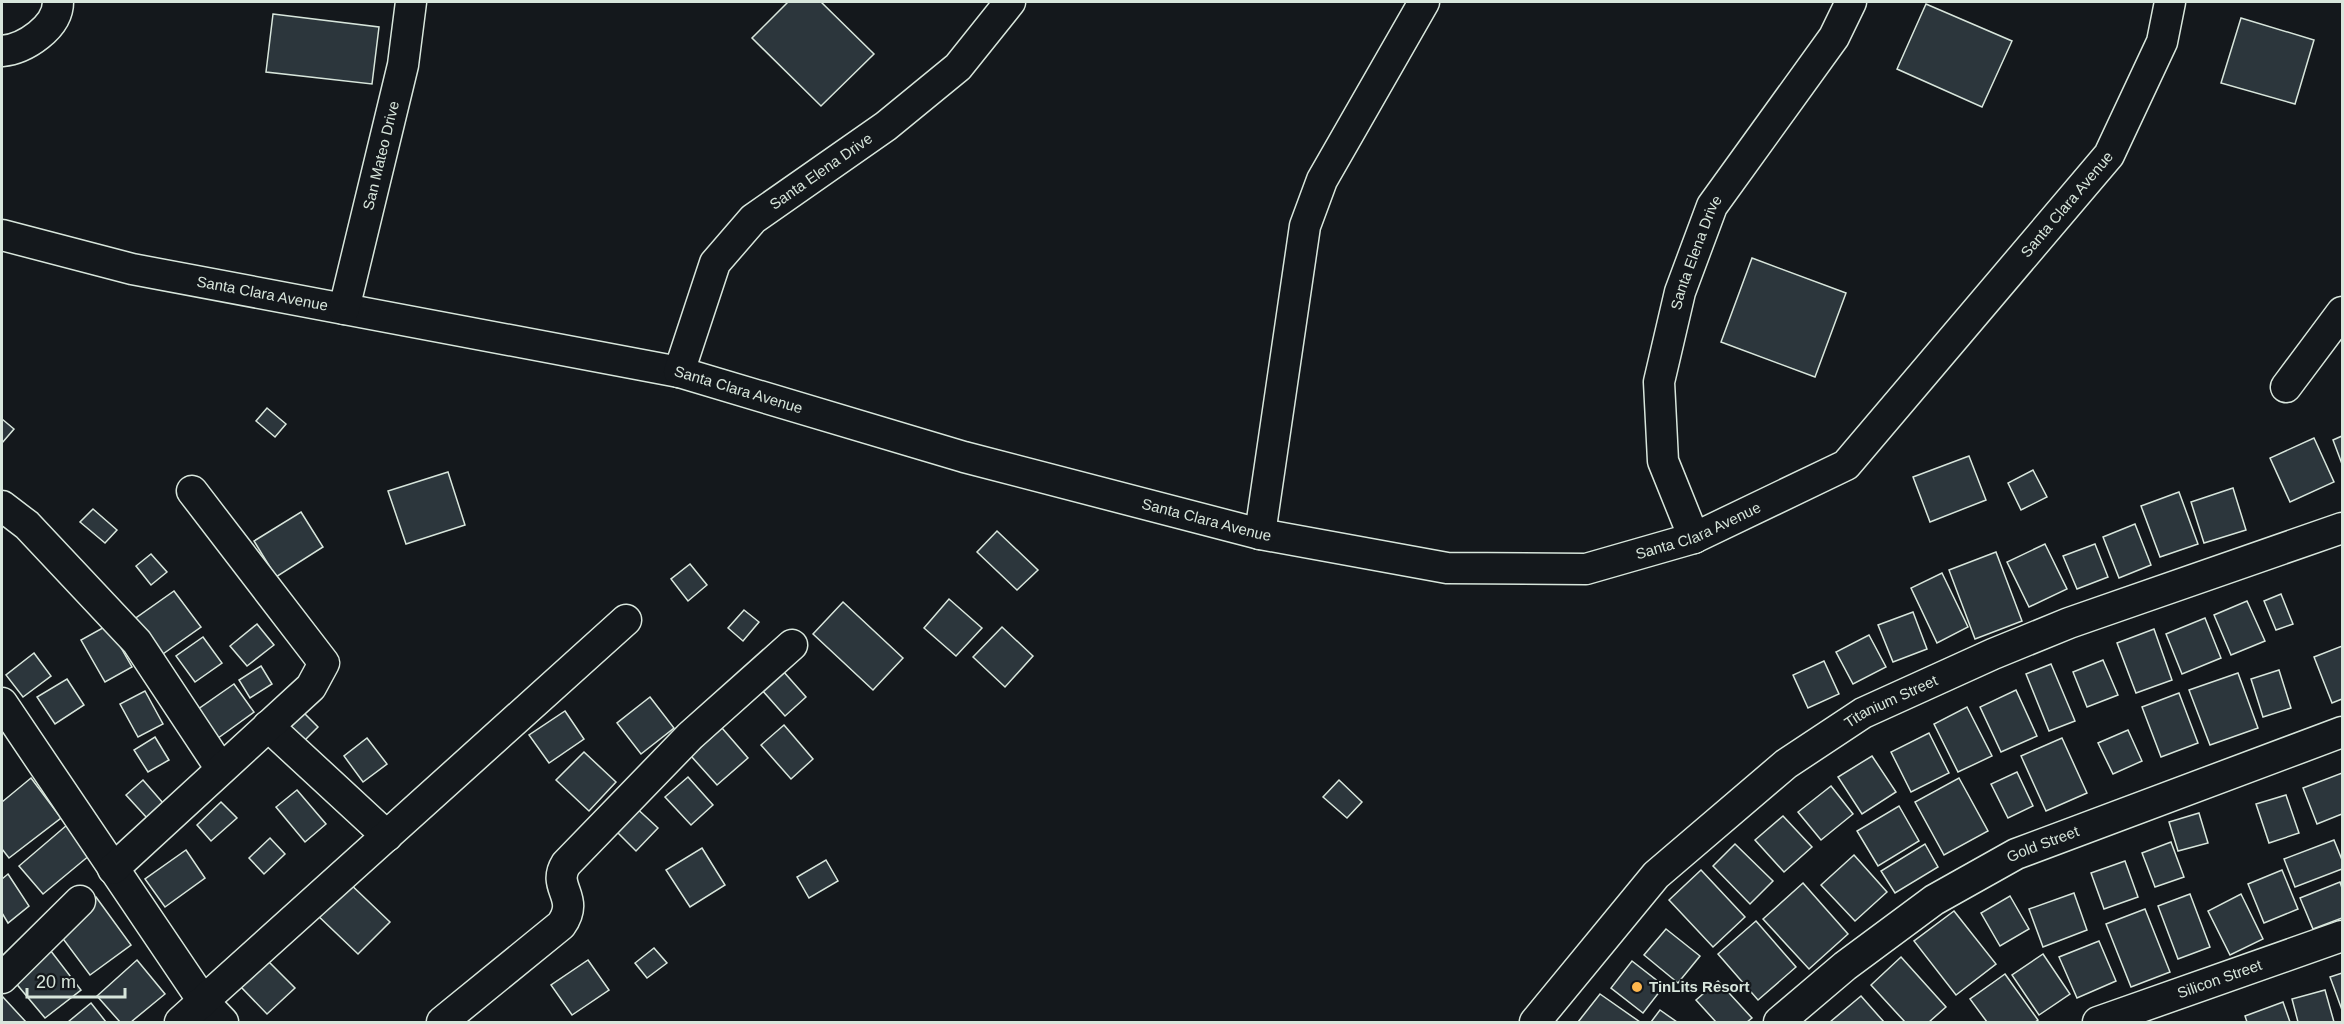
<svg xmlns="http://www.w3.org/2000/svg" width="2344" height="1024" font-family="Arial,sans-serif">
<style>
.building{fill:#2c363c;stroke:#d8e6dc;stroke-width:1.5}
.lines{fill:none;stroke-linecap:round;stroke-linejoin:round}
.street-casing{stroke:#d8e6dc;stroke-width:33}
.street{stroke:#14181c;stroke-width:30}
.poi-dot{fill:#ffb74d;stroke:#14181c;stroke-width:2}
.labels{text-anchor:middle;stroke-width:4.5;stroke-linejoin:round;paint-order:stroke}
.street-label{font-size:15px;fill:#d8e6dc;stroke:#14181c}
.poi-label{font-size:15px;font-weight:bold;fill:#d8e6dc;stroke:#14181c;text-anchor:start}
</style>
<rect width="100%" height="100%" fill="#14181c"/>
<g class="building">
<polygon points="788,2 821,2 874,54 821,106 752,38"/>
<polygon points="1926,4 2012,41 1982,107 1897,69"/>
<polygon points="273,14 379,27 372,84 266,72"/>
<polygon points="2241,18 2314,40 2295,104 2221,83"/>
<polygon points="1752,258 1846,293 1815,377 1721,342"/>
<polygon points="267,408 286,424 275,437 256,421"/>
<polygon points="2,419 14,429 2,443"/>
<polygon points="2342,436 2342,464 2333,440"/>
<polygon points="2314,438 2334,482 2290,502 2270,458"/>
<polygon points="1969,456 1986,500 1930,522 1913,477"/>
<polygon points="2033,470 2047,497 2021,510 2008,483"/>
<polygon points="448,472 465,525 406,544 388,491"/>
<polygon points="2233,488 2246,530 2204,543 2191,502"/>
<polygon points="2179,492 2198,544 2160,557 2141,506"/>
<polygon points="93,509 117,530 105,543 80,522"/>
<polygon points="301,512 323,547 276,577 254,541"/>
<polygon points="2135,524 2151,565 2119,578 2103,537"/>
<polygon points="997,531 1038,570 1017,590 977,552"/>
<polygon points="2045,544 2067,589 2029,607 2007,562"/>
<polygon points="2095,544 2108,577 2077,589 2063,556"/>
<polygon points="1996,552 2022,621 1975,639 1949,570"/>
<polygon points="151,554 167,572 151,585 136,566"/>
<polygon points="690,564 707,585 688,601 671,579"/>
<polygon points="1942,573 1968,627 1937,643 1911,588"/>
<polygon points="174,591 201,627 160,656 133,620"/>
<polygon points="2281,594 2293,624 2276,630 2264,601"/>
<polygon points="949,599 982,628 956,656 924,628"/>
<polygon points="2247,601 2265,641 2231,655 2214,615"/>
<polygon points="843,602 903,658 873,690 813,634"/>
<polygon points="744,610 759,622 743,641 728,628"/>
<polygon points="1913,612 1927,649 1893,662 1878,625"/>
<polygon points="2205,618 2221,658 2182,674 2166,634"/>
<polygon points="257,624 274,645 247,666 230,646"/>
<polygon points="108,625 132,667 105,682 81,640"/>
<polygon points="1002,627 1033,656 1005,687 973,657"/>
<polygon points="2154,629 2172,680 2136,693 2117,643"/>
<polygon points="1869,635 1886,667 1853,684 1836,652"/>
<polygon points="203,637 222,663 195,682 176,656"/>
<polygon points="2342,646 2342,699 2332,703 2314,657"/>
<polygon points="34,653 51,676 23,697 6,675"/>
<polygon points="2103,660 2118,695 2087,707 2073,672"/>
<polygon points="1824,661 1839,694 1808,708 1793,675"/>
<polygon points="2051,664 2075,721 2049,731 2026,674"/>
<polygon points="261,666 272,684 250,698 239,680"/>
<polygon points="2279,670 2291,708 2263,717 2251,679"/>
<polygon points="783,671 806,697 785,716 762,690"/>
<polygon points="2238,673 2258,728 2210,745 2189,690"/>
<polygon points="67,679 84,705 55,724 37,697"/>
<polygon points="234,684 254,712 214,741 194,712"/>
<polygon points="2016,690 2037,736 2001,752 1980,707"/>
<polygon points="145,691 163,724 138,737 120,704"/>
<polygon points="2179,693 2198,743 2161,757 2142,707"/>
<polygon points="650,697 674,728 641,754 617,723"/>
<polygon points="298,707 318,727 301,744 281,723"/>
<polygon points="1967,707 1992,756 1958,772 1934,724"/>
<polygon points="565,711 584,739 549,763 529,735"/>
<polygon points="784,725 813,759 791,779 761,745"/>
<polygon points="722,728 748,758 717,785 691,756"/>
<polygon points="2128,730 2142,761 2113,774 2098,743"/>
<polygon points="1929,733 1949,773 1911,792 1891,752"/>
<polygon points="155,737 169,760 148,772 134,750"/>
<polygon points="367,738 387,764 363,782 344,756"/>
<polygon points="2062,738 2087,793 2046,811 2021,756"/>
<polygon points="584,752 616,782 589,811 556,780"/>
<polygon points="1872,756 1896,792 1862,814 1838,777"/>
<polygon points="2017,772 2033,806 2008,818 1991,784"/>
<polygon points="2342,773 2342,814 2317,824 2303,788"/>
<polygon points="688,777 713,805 691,825 665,797"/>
<polygon points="31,778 61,818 9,858 2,849 2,802"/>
<polygon points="1959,778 1988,831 1944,855 1915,802"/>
<polygon points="143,780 163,803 147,818 126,795"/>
<polygon points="1339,780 1362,802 1347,818 1323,797"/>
<polygon points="1831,786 1853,814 1821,840 1798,812"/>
<polygon points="297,790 326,824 305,842 276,807"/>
<polygon points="2286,795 2299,833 2269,843 2256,804"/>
<polygon points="221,802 237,818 211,841 197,825"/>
<polygon points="632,804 658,828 636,851 611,826"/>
<polygon points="1899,806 1919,841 1878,866 1857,831"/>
<polygon points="2199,813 2208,843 2178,851 2169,822"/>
<polygon points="1783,816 1812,847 1784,872 1755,840"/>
<polygon points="67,825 90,855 43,894 19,866"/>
<polygon points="270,838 285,854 264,874 249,858"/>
<polygon points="2334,840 2342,860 2342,869 2295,887 2284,859"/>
<polygon points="2171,842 2184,877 2155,887 2142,853"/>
<polygon points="1735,844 1773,881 1750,904 1713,866"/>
<polygon points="1925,844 1938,867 1895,893 1881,871"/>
<polygon points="702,848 725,885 690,907 666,870"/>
<polygon points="186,850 205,878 165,907 145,879"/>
<polygon points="1854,855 1887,892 1855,921 1821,885"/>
<polygon points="826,860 838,881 809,898 797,877"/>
<polygon points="2125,861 2138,897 2104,909 2091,873"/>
<polygon points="1701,870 1745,917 1713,947 1669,900"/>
<polygon points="2282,870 2298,909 2264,923 2248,884"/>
<polygon points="8,874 29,906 8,923 2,913 2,879"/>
<polygon points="345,879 390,922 358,954 313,911"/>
<polygon points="2340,882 2342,888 2342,918 2313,929 2300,898"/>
<polygon points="1803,883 1848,934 1809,969 1763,919"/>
<polygon points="2074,893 2087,930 2043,947 2029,909"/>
<polygon points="2190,894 2210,947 2178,959 2158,906"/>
<polygon points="2241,894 2263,939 2230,955 2208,911"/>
<polygon points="2010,896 2029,929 2000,946 1981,913"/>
<polygon points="96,897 131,945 90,975 55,928"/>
<polygon points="2145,909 2170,972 2131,987 2106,924"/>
<polygon points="1954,911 1996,964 1956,995 1914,941"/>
<polygon points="1756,921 1796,967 1758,1000 1718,954"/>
<polygon points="1666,929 1700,956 1678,983 1644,955"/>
<polygon points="2099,941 2116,981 2077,998 2059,957"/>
<polygon points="47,946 81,990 45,1018 9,975"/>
<polygon points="654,948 667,963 647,978 635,963"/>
<polygon points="2043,954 2070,994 2039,1015 2012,975"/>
<polygon points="1901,957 1946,1007 1929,1022 1905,1022 1871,985"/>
<polygon points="137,960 165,994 131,1022 120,1022 97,996"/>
<polygon points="588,960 609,990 572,1015 551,985"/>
<polygon points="268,961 295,988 267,1014 241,987"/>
<polygon points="1632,961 1664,986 1643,1013 1611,988"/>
<polygon points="2342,973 2342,1010 2330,977"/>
<polygon points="2005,974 2038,1020 2035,1022 1987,1022 1970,999"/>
<polygon points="1718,981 1752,1018 1747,1022 1716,1022 1696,1000"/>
<polygon points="2325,990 2334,1022 2298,1022 2292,999"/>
<polygon points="1600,994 1640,1022 1578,1022"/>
<polygon points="2,996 26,1022 2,1022"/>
<polygon points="1861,996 1884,1022 1830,1022"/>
<polygon points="2283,1002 2290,1022 2247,1022 2245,1016"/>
<polygon points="91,1003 106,1022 68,1022"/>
<polygon points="1660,1010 1677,1022 1651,1022"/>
</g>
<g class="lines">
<g class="street-casing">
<g id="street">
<path d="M2,51C25,49 58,27 58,2"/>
<path id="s1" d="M2,235L132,269L679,372L964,457L1260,534L1447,568L1586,569L1694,538L1846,465L2109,155L2162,42L2170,2"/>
<path id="s2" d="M344,309L403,65L411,2"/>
<path id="s3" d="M679,372L715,263L753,219L886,126L958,67L1010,2"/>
<polyline points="2286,387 2342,312"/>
<polyline points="2,506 27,525 137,642 221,769"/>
<polyline points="1260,534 1305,226 1322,180 1424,2"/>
<path id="s4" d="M1694,538L1663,461L1659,382L1680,292L1712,206L1834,37L1851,2"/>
<polyline points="2,703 203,1001 223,1022"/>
<polyline points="268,726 387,836"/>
<polyline points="113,869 311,687 324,663 192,491"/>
<polyline points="2,978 80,901"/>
<polyline points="180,1022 626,620"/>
<path d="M442,1022L561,925C581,897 551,888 566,864L690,736L792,645"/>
<path id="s5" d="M1535,1022L1656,875L1786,764L1863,713L1993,654L2069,623L2342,528"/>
<path id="s6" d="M1779,1022L1845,966L1934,900L2016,854L2342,732"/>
<path id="s7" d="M2098,1022L2342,936"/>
</g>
</g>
<use href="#street" class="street"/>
</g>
<circle class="poi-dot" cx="1637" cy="987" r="6"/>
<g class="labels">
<g class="street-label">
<text dy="5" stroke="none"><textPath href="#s2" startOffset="158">San Mateo Drive</textPath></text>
<text dy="5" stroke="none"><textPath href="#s3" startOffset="256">Santa Elena Drive</textPath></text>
<text dy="5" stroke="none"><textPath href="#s1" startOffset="2246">Santa Clara Avenue</textPath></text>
<text dy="5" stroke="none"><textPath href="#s4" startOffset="297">Santa Elena Drive</textPath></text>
<text dy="5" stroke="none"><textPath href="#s1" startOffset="267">Santa Clara Avenue</textPath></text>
<text dy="5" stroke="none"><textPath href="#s1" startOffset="753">Santa Clara Avenue</textPath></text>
<text dy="5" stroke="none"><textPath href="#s1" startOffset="1239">Santa Clara Avenue</textPath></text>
<text dy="5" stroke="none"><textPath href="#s1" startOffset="1742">Santa Clara Avenue</textPath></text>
<text dy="5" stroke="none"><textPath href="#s5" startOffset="484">Titanium Street</textPath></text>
<text dy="5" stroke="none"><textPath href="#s6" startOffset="320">Gold Street</textPath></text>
<text dy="5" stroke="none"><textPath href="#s7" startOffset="129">Silicon Street</textPath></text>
</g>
<g class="poi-label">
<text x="1649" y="992">TinLits Resort</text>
</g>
</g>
<rect width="2344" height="1024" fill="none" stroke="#d8e6dc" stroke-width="6"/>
<path d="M27 988v9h98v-9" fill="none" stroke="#d8e6dc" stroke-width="3"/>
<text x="36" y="988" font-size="18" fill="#d8e6dc" stroke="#14181c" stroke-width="4.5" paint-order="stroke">20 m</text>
</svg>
